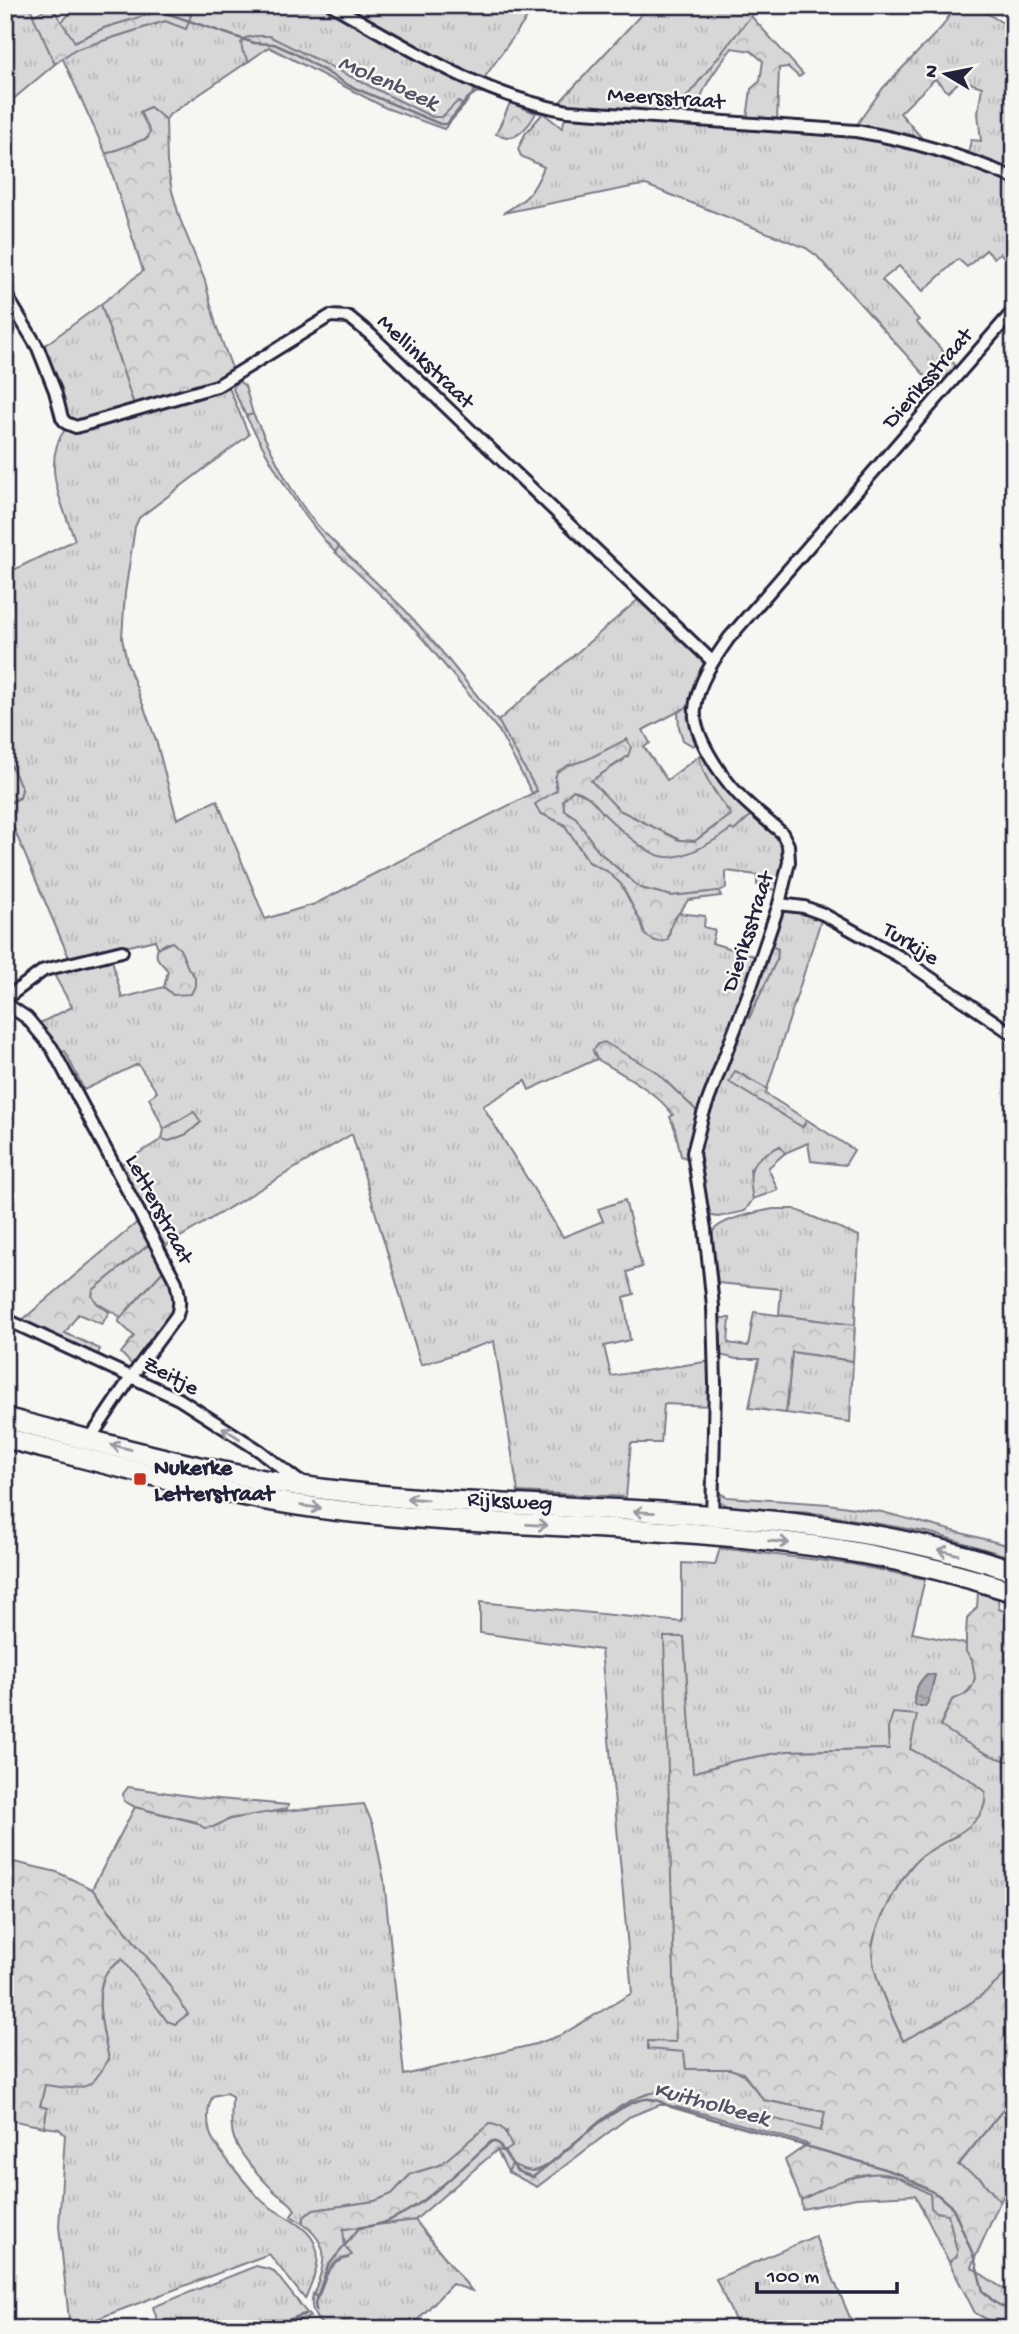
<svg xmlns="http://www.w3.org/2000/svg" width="1019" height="2334" font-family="'Gochi Hand',sans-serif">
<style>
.grass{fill:url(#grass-tufts);stroke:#7c7c89;stroke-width:2}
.forest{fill:url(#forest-crowns);stroke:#7c7c89;stroke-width:2}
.water{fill:url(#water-ripples);stroke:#757583;stroke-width:2}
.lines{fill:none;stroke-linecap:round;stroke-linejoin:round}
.stream{stroke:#757583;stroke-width:2.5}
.street-casing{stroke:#22223b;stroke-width:16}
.highway-casing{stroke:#22223b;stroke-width:24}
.street{stroke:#f6f6f2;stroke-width:10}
.highway{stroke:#f6f6f2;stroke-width:19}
.oneway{stroke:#9797a0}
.poi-dot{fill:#c8321e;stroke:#f6f6f2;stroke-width:2.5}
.labels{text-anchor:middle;stroke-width:5;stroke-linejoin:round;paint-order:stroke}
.street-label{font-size:23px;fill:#22223b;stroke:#f6f6f2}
.poi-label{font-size:23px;font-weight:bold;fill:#22223b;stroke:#f6f6f2;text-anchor:start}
.water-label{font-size:24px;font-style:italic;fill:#535365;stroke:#f6f6f2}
</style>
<defs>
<pattern id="grass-tufts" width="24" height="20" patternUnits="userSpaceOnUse" patternTransform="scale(1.75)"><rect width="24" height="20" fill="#d7d7d7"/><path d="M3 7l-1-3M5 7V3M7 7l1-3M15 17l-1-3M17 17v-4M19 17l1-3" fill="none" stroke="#b8b8b9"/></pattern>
<pattern id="forest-crowns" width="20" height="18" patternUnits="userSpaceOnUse" patternTransform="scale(1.75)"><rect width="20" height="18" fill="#d7d7d7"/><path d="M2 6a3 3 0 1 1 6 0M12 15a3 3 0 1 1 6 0" fill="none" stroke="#b8b8b9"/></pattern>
<pattern id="water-ripples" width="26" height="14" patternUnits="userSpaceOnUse" patternTransform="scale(1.75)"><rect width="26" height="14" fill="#adadb3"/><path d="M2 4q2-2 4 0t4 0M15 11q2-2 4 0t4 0" fill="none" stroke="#8c8c93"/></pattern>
</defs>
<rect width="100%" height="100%" fill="#f6f6f2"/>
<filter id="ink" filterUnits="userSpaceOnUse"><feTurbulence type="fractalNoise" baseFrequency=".0143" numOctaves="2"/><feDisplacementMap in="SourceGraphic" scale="14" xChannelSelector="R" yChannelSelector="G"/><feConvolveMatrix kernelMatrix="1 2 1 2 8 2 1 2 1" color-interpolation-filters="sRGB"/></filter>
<g filter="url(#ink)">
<g class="grass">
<polygon points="5,5 29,5 55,64 5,106"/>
<polygon points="80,5 152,5 151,14 104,28 74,42 61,22"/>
<polygon points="167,5 325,5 476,88 464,106 458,102 442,117 432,117 269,37 243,52 249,61 169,115 166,120 150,107 140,112 150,131 148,138 106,154 62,57 74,50 165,21 186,29 191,15"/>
<polygon points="340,5 536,5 482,81"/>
<polygon points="650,5 760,5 674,113 558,104"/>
<polygon points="956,5 973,5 1003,23 1014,6 1014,174 968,154 971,140 981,141 978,113 982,87 961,80 948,92 935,79 900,113 921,137 920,141 855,127 883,88 942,27"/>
<path d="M567,112L852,132L901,142L1014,180V268L1000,253L994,258L986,250L967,267L958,259L923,291L899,266L882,280L919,320L916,322L953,362L955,366L953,371L937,389L817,256L806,248L646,185L636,186L503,213C528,199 533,193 544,167L521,156L518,149L525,134L543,113L562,128Z"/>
<polygon points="101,304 135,408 82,422 68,421 41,348"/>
<path d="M227,383L249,435L139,518L135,527L125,593L122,638L127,662L156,740L177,819L217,800L265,919L315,904L537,791L498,721L641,597L705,661L689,706L643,730L650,743L644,747L667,780L699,756C704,779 717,796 731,814L695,841L679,840L619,810L590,781L622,761C591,760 578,756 555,779L557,790L540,813L563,824L589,862L607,871L621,884L642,924L645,935C653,940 660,945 668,939L673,917L678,913L705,916L704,927L715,930L712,943L757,957L699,1113L655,1071L593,1050L597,1059L529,1090L525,1081L483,1106L563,1237L603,1221L598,1209L625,1200L642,1267L627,1272L634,1294L624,1297L630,1340L604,1346L611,1376L712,1361V1406L664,1404L661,1443H631L626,1497L518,1492L494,1341L421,1365L352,1134L162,1248L118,1166L162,1139L169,1141L187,1134L201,1122L193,1112L164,1129L149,1098L157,1092L138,1064L84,1090L65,1051L59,1054L38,1024L72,1007L52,971L111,956L122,998L164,987L173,995L195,977L167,943L158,948L155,940L70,960L5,808V805L20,798L22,789L5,753V574L75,540C62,505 40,462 66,428Z"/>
<path d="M253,414C271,449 287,487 312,519C320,529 330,538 339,547L335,552C297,511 272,464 246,416Z"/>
<path d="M573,790L589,797L611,820L684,854L699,848L731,829L735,830L753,813C790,846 788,843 778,891L757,885V875L726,871V888L719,891L672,896L640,888L598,851L576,818L564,810L563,800Z"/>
<polygon points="794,910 822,917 767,1089 736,1071 803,1127 807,1120 854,1150 845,1165 811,1161 808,1143 785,1153 780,1146 750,1169 753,1199 745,1211 718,1217 712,1216 706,1204 697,1149 708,1112 745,1017 749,1018 777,959 778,949 770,946 784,911"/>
<path d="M773,1209H794L859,1236L855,1325L779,1315L781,1289L718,1283L711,1234C718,1219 757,1212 773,1209Z"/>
<polygon points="152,1242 165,1269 121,1317 97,1303 92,1296 93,1290"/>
<polygon points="792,1352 853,1361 850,1422 786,1413"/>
<polygon points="717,1492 727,1497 828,1504 882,1512 1014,1547 1014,1558 931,1533 822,1514 728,1506 718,1500"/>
<path d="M720,1548L851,1564L925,1579L912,1633L966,1644C966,1652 969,1653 972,1660C981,1679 971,1694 952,1700L940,1725C963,1740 986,1757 1014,1762V1963C988,2000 941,2020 903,2041C893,2016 870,1975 872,1948C874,1926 901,1877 916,1861C927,1850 944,1842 958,1835L910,1749L916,1716L888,1729L889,1749L788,1751L734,1761L692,1773L684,1637H665L676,2043L648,2041L684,2052L686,2069H730L742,2073L764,2100L826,2112L820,2132L668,2091C631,2092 600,2120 574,2144C563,2153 548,2170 533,2171C526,2171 519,2167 512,2165L508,2172L497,2150L506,2151L507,2131L453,2156L440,2165L411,2174L392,2194L375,2201L314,2210L305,2216L302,2223L291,2216L295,2210C290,2200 282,2199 275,2192C262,2179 237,2152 233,2135C230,2123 232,2108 232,2096L226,2093L213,2096C207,2106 207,2122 210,2133C213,2145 256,2197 267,2205C283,2217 310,2226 316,2247C322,2263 311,2283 305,2299L269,2254L70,2329L59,2226L65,2135L59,2129L44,2127L47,2109L40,2107L45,2084L69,2087L109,2060C104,2035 91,1991 109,1970C112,1966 118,1963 122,1959L167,2021V1982L92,1889L135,1807L213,1827L230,1819L261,1813L364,1804L373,1825L384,1880L404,2075L536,2044L561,2035L632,1993L601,1650L480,1633V1602L682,1622V1563L715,1565Z"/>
<polygon points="1014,2096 1014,2178 1000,2202 980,2178 958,2166"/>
<polygon points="875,2173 899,2177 930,2194 937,2212 948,2214 957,2250 957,2256 949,2262 915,2195 856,2198 802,2209 801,2200 837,2181"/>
<path d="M415,2220L472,2291L452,2284L409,2329H327C315,2319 309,2309 313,2294L317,2298C324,2280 328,2263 348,2258L343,2239V2229Z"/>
<polygon points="815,2236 855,2329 739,2329 716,2279"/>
<polygon points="256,2266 272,2270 276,2274 310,2317 278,2325 277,2320 247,2329 160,2329 153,2307"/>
</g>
<g class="forest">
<polygon points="152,5 167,5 191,15 186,29 165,21 152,25 74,50 55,64 33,16 51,6 75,42 104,28 150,14"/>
<path d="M751,16L803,74L799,77L788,67L779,68L777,121L747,119L751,89L760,81L763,61L751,51L732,48C717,69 699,88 698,115L674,113Z"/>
<polygon points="254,36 269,36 432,117 442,117 458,101 464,106 444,129 386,108 269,47 249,61 243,52 241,43 245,38"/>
<path d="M511,101L537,108C536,117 524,132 515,136C509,139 502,136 496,134Z"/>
<polygon points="150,107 166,120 167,163 172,191 180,219 205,281 216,325 233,371 220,380 135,408 101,304 143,271 106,154 148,138 150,131 140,112"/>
<polygon points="240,382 245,386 253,414 246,416 233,389 236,383"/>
<polygon points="339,547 405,610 442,652 500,724 537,791 532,793 499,731 423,639 397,610 335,552"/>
<polygon points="689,706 691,727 697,742 693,746 683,740 679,727 678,712"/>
<path d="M627,739L631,747L628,756L591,781L619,810L679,840L695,841L731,815C718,795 704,780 699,756L703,751L753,813L734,831L731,829C716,840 686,859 666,857C647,856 616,826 603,813C595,803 586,792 573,790L563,800L564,810L576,818L598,851L640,888L672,896L719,891L721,896L688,900C677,919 672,914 668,939C659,945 653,940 645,935L642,924L621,884L607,871L589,862L564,824L540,813L535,804L557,790L555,779L557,772L569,765L586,760Z"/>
<polygon points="5,753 22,789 20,797 5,805"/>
<path d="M172,942L180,949L188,968L195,977V986L191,994L173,995L164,987L168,971C162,962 153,960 158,948Z"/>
<polygon points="770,946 778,949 777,959 749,1018 745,1017"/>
<path d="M604,1042L655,1071L699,1113L690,1144L689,1156L686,1158L681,1156L675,1129L670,1117L673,1115C655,1090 623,1075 597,1059L593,1051L598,1044Z"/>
<polygon points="735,1071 767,1089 766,1094 807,1120 802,1127 729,1082"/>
<polygon points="194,1112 201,1122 187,1134 169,1141 162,1139 164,1129"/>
<path d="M780,1146L785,1153L768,1168L778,1190L753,1199C746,1166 752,1160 780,1146Z"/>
<polygon points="140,1220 152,1242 93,1290 92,1296 97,1303 109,1312 102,1324 78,1314 65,1333 100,1349 98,1354 128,1369 127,1372 20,1322"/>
<polygon points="165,1269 174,1285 175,1312 135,1368 121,1353 134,1336 118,1321"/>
<polygon points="754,1312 855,1325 853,1361 792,1352 786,1413 749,1408 759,1359 736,1359 720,1355 719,1318 730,1318 728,1343 748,1346"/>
<path d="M978,1593L998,1599L999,1609L1014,1615V1762C986,1758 963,1740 940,1726L952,1700L966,1694L972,1687L975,1678L972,1660L966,1652V1635L967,1619L977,1607Z"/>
<path d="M664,1637H684L693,1773L734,1761L788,1751L889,1749L888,1729L893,1713L917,1715L910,1749L968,1778L985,1792C991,1828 937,1841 917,1860C902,1874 872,1930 872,1950C872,1977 892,2016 903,2041C941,2020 989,1999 1014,1963V2096L958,2165L980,2178L1000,2202L971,2267L1014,2296V2329H1005L975,2313L949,2262L957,2256V2250L948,2214L937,2212L931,2208L930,2194C920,2189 910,2182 900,2178C865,2164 831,2185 801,2200L785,2160L808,2144L705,2114L668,2105H659L629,2117L537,2187L508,2172L512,2164C520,2168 529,2173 538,2170C552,2165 563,2153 574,2144C600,2120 631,2092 668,2091L821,2131L825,2112L764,2100L743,2073L730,2069H686L684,2052L648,2049V2041L676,2042Z"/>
<polygon points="128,1787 196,1797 288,1805 287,1809 230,1819 213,1827 204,1828 196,1822 135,1807 124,1801 123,1794"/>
<path d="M5,1860L57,1872L92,1889L167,1982L188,2014L175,2024L167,2021L122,1959C118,1963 112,1966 108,1970C91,1992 104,2035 109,2059C104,2066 98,2078 91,2083C79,2092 58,2086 45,2085L40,2106L47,2108L44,2127L5,2119Z"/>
<path d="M489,2124C505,2125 506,2134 512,2147L506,2151L497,2150L415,2220L343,2229L345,2247L352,2255C347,2258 340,2259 336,2262C324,2271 325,2287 317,2298L314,2294C325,2261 332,2246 302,2223L305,2216L314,2210L375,2201L392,2194L411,2174L440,2165Z"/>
</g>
<path class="water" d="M927,1674L935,1675L930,1696L926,1706H916C910,1695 919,1682 927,1674Z"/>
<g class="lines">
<g class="stream">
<polyline points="163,5 166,13 254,43 274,44 294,53 350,86 440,124 447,124 468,98 477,92 485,93 534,112 569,116"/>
<polyline points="673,124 767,131"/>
<path d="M316,2310L315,2303L328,2266L359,2228C411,2223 454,2174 492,2141L498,2143L517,2171L533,2177C559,2158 615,2102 646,2099C655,2098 663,2103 671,2107L872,2165L902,2175L938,2195L953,2208L974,2257L983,2291L994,2302L1014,2313"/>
<polyline points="263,2329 305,2314"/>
</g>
<g class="street-casing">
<g id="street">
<path d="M332,5C407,47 482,96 568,111L856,131C910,140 963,156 1014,178"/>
<polyline points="5,293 38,348 55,391 62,418 66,423 76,427 217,386 330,316 349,317 371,335 712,661"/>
<polyline points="779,904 804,907 823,914 900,957 1014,1035"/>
<polyline points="5,999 44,970 122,951"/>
<path d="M5,1003L27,1018L52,1048L176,1282C179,1294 181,1304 177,1315L132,1376L89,1440"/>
<polyline points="5,1319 179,1399 260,1451 301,1483"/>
<path d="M712,1519L715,1384L713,1306L705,1229L693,1153L703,1114L752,984L779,904L789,862L788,845L782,833C767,820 751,808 738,794C721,776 692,734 695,709C697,683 715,658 729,638L1014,310"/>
</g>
</g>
<g class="highway-casing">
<g id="highway">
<path d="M5,1418C118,1447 231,1480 347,1492C569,1517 800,1498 1014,1571"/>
<path d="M5,1438C116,1466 228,1498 342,1511C514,1530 695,1523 865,1554C915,1563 965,1576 1014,1592"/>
</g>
</g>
<use href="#street" class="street"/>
<use href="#highway" class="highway"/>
</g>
<defs><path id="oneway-shaft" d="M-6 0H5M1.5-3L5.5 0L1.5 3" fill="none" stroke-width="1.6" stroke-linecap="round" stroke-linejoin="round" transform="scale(1.75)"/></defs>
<g class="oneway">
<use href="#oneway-shaft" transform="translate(231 1433) rotate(-147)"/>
<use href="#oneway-shaft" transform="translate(121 1447) rotate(-166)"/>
<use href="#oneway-shaft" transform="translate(417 1499) rotate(-175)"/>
<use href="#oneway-shaft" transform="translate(311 1507) rotate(7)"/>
<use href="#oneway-shaft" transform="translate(644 1512) rotate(-177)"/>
<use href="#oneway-shaft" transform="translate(537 1525) rotate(3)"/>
<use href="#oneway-shaft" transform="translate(779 1542) rotate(6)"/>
<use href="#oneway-shaft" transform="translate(948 1552) rotate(-166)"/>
</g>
</g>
<rect class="poi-dot" x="133" y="1472" width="14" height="14" rx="3.5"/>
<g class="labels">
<g class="street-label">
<text transform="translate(666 96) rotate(4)" y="8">Meersstraat</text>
<text transform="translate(427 360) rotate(44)" y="8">Mellinkstraat</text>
<text transform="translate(926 377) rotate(-49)" y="8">Dieriksstraat</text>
<text transform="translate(746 931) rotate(-72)" y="8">Dieriksstraat</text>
<text transform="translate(912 942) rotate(32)" y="8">Turkije</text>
<text transform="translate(161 1208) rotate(62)" y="8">Letterstraat</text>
<text transform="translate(172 1374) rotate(28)" y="8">Zeitje</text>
<text transform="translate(510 1499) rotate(3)" y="8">Rijksweg</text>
</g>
<g class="poi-label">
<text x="154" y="1474">Nukerke<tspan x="154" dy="26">Letterstraat</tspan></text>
</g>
<g class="water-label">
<text transform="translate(389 81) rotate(24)" y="8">Molenbeek</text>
<text transform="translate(712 2102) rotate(15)" y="8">Kuitholbeek</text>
</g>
</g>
<rect width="1019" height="2334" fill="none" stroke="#f6f6f2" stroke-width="28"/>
<rect x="14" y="14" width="991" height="2306" fill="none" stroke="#22223b" stroke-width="2.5" filter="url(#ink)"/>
<g transform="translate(946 74) rotate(280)" stroke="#f6f6f2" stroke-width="5" paint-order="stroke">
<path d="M0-5L12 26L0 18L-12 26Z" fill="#22223b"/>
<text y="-10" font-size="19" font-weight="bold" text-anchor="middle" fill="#22223b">N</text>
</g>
<path d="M757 2282v10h140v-10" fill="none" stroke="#22223b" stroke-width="3.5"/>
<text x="767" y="2282" font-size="21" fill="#22223b" stroke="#f6f6f2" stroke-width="5" paint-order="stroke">100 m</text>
</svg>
